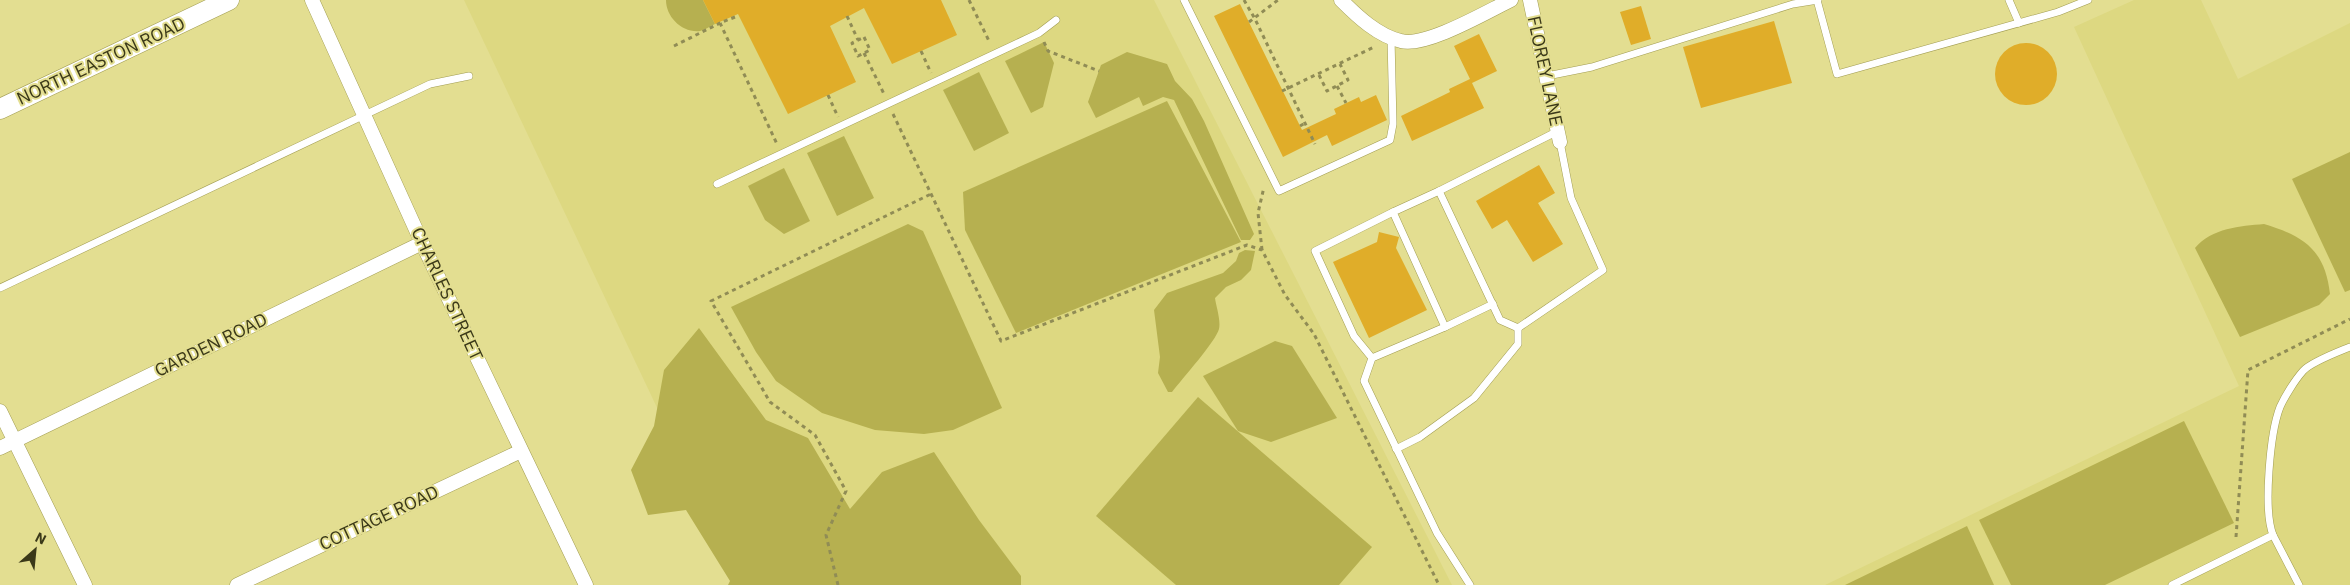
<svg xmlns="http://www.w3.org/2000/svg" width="2350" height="585" font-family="'IBM Plex Sans',sans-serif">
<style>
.built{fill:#ddd881}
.green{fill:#b6b050}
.building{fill:#e0ad29}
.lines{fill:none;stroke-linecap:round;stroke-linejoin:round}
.service-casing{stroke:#a29d52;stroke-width:8}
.minor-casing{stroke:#a29d52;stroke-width:15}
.secondary-casing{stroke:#a29d52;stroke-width:21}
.path{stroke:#908c55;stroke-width:3;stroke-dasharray:4 4;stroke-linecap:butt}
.service{stroke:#fff;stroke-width:7}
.minor{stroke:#fff;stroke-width:14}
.secondary{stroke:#fff;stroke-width:20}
.labels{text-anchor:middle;stroke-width:4;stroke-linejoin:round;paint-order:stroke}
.street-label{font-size:18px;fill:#3b3919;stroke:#e3de91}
</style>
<rect width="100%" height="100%" fill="#e3de91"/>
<g class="built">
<polygon points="464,0 1154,0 1452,585 741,585"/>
<polygon points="2134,0 2201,0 2238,79 2350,23 2350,585 1825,585 2239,386 2074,27"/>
</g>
<g class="green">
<path d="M666,0H703L715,24C710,26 705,30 700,31C682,33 666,17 666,0Z"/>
<polygon points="1044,42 1054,63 1043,107 1031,113 1005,61"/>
<polygon points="1127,52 1167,64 1175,81 1192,99 1204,121 1254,234 1250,240 1241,240 1174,100 1163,97 1143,106 1139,97 1096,118 1088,102 1101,65"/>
<polygon points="979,72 1009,133 974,151 943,90"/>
<polygon points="1167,101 1241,242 1016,333 965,230 963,192"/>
<polygon points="844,136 874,198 837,216 807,153"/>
<polygon points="2350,152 2350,290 2345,292 2292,179"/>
<polygon points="784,168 810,221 784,234 765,220 748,186"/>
<polygon points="908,224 923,231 1002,408 953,430 924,434 875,430 822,413 776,381 756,352 731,307"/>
<path d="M2264,224C2304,236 2325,250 2330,294L2319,305L2240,337L2195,248C2212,228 2240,226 2264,224Z"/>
<path d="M1245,250L1255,251L1251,270L1241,280L1226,287L1215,298C1216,306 1221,320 1219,329C1216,341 1182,379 1172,392H1168L1158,373L1160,357L1154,310L1167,293L1223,273L1236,261L1239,253Z"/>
<polygon points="699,328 766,420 808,438 850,509 882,472 934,452 979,520 1021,576 1021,585 728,585 730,581 686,510 648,515 631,470 654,426 664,370"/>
<polygon points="1275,341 1292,346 1337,418 1271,442 1238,431 1203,376"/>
<polygon points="1198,397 1372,547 1339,585 1176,585 1096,516"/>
<polygon points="2184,421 2234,523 2105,585 2011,585 1979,520"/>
<polygon points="1967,526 1994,585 1845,585"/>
</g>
<g class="building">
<polygon points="703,0 941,0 957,35 892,64 864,8 830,26 856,82 788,114 738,14 715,24"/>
<polygon points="1240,4 1302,130 1336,114 1334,109 1359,97 1361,102 1376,95 1387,120 1332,146 1327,135 1283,157 1214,16"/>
<polygon points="1641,6 1651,39 1631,45 1620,12"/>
<polygon points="1774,21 1792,83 1701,108 1683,47"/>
<polygon points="1479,34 1497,71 1472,83 1484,108 1412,141 1401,116 1450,92 1449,89 1470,79 1454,46"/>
<circle cx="2026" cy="74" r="31"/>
<polygon points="1539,165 1555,193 1538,203 1563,244 1533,262 1507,220 1492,229 1476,201"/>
<polygon points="1379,232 1399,237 1396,248 1427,310 1369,338 1333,262 1377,242"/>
</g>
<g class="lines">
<g class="service-casing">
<g id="service">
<polyline points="1184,0 1279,191 1390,140 1393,124 1391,38"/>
<polyline points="1817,0 1837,74 2058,12 2088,0"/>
<polyline points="2009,0 2019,23"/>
<polyline points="1547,76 1592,67 1793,4 1818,0"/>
<polyline points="1558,131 1439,191 1500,320 1518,328 1603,270 1571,198 1560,142"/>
<polyline points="717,184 1039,33 1056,20"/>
<polyline points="1439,191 1393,212 1445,327 1493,304"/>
<polyline points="0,288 430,84 469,76"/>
<polyline points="1445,327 1372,358 1364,381 1437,533 1470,585"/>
<polyline points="1372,358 1354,336 1315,251 1393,212"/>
<polyline points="1396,449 1420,437 1474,398 1518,344 1518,328"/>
<polyline points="2273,535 2299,585"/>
<path d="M2172,585L2273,535C2263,510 2270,433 2280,407C2285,396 2295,380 2303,371C2311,362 2338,352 2350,347"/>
</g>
</g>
<g class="minor-casing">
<g id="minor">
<polyline points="312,0 422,243 586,585"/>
<path d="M1341,0C1357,16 1378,36 1401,41C1425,48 1488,11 1511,0"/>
<polyline points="1530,0 1560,142"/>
<polyline points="0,411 85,585"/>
<polyline points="0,448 422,243"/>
<polyline points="237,585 521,451"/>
</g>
</g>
<g class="secondary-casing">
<polyline id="secondary" points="0,109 229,0"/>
</g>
<g class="path">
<polyline points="969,0 990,43"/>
<polyline points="1244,0 1255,19 1315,144"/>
<polyline points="847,16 858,40"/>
<polyline points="735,17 720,23 777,144"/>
<polyline points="1249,22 1278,0"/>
<polygon points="864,37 870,50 858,56 852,43"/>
<polyline points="1044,42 1048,51 1099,71"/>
<polyline points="674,46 720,23"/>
<polyline points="921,51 931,73"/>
<polyline points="864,53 884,94"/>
<polyline points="1319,75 1327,91 1348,80 1340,64"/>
<polyline points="1337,86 1346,103"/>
<polyline points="1282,91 1374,47"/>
<polyline points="828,95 838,117"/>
<polyline points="893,114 1001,341 1247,245 1262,250 1285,295 1314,334 1439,585"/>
<polyline points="1300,126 1305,123"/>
<polyline points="1262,250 1258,213 1264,187"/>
<polyline points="2236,537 2248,370 2350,319"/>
<polyline points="838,585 826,535 846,491 815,435 770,402 711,301 931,194"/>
</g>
<use href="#service" class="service"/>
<use href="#minor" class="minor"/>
<use href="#secondary" class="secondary"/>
</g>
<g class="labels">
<g class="street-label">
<text transform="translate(101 61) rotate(-25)" y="6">NORTH EASTON ROAD</text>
<text transform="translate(1545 71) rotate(78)" y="6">FLOREY LANE</text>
<text transform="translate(447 294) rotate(65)" y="6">CHARLES STREET</text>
<text transform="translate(211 345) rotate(-26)" y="6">GARDEN ROAD</text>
<text transform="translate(379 518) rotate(-25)" y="6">COTTAGE ROAD</text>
</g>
</g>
<g transform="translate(35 550) rotate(27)" stroke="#e3de91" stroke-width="4" paint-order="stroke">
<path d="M0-4L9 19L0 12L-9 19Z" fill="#3b3919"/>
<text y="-8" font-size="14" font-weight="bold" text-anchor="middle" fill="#3b3919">N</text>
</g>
</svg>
